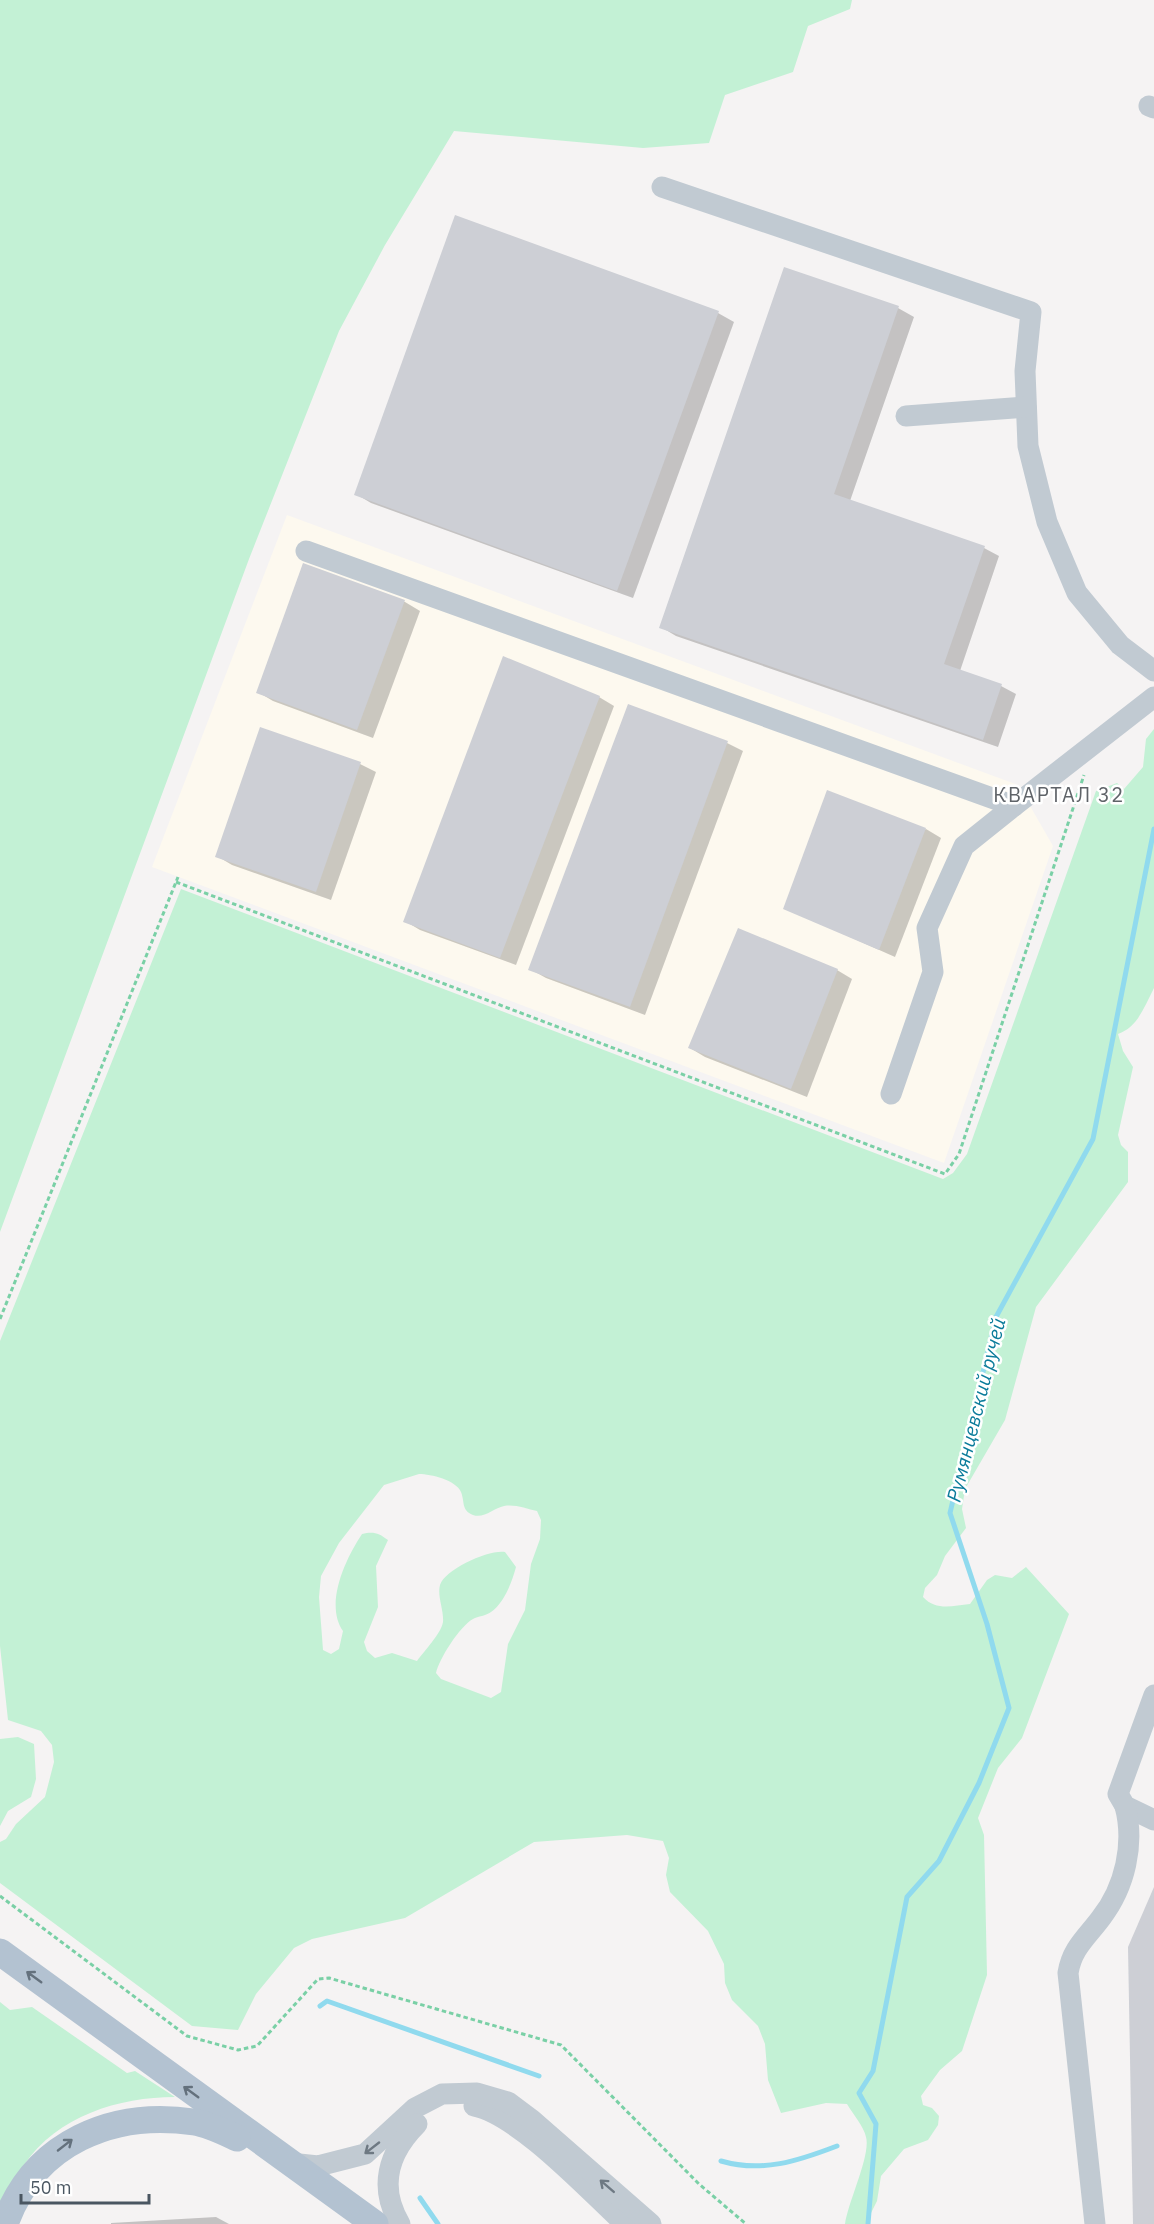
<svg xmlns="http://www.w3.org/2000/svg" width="1154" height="2224" font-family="'IBM Plex Sans',sans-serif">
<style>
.commercial{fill:#fdf9ef}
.green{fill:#c3f1d5;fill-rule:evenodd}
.shadow{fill:#0003}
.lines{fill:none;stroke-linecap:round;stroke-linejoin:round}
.stream{stroke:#90daee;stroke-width:5}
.building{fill:#cdcfd5}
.path{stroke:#7ad0a6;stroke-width:3;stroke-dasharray:4.5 3;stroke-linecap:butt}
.minor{stroke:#c1cad2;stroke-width:21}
.major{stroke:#b3c2d1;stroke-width:27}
.oneway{stroke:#64717d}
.oneway2{stroke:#6e7983}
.labels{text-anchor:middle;stroke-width:5;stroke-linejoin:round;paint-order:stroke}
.neighbourhood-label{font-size:20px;letter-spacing:1.5px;fill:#5f6368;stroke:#fff}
.water-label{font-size:20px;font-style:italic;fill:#0c7c9b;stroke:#fff}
</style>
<rect width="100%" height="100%" fill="#f5f3f3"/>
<polygon class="commercial" points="287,515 1018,785 1053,846 944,1163 152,867"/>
<g class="green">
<polygon points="0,0 852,0 850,9 808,26 793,72 725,95 709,143 643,148 454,131 385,245 339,331 249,559 0,1232"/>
<path d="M1154,729V988C1144,1007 1138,1027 1118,1034L1123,1051L1133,1067L1118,1135L1121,1145L1128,1152V1182L1036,1307L1005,1420L965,1489L962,1509L966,1528L945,1556L937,1575L925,1588L923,1597C936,1611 952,1606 970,1604L987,1580L995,1575L1012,1578L1026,1567L1069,1614L1022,1738L998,1768L978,1818L984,1835L987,1975L962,2051L940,2070L921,2096L923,2105L932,2108L939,2116L938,2125L928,2140L904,2149L881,2176L877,2201L869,2217L870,2224H845C848,2202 871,2155 866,2137C864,2127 853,2114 847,2104L826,2103L781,2113L768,2080L765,2044L758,2026L732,2000L725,1983L724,1964L708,1931L670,1892L666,1875L669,1858L663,1841L627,1835L534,1842L405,1918L312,1939L294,1948L256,1994L238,2030L192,2026L0,1883V1842L6,1839L16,1824L45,1797L54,1762L52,1745L41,1731L8,1720L0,1646V1341L181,889L943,1179L953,1173L967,1154L1096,791L1117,783L1124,789L1143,767L1146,739ZM419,1474C431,1474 456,1480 461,1492C465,1502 461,1510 473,1515C484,1519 494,1508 504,1506C515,1504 527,1509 537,1511L541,1520L540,1539L531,1564L525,1610L508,1644L501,1692L491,1698L441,1679L436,1673C439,1659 460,1626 473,1619C478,1616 486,1616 491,1612C504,1603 512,1582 516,1567L505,1552C490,1549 445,1569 440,1585C437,1596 444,1610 443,1622C441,1634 424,1651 417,1661L392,1653L375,1658L367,1651L364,1642L378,1607L376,1566L388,1540C379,1533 373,1531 362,1534C346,1558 324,1604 343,1631L339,1649L331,1654L323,1650L319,1597L321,1576L339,1543L384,1485Z"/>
<polygon points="18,1737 34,1744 36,1779 31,1797 8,1811 0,1826 0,1739"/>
<path d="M0,2002L10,2010L32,2007L127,2073L135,2071L175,2097C119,2097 57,2116 24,2165C15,2179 8,2195 0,2210Z"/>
</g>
<g class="shadow">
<polygon points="898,308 914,317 850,501 984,548 999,556 960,671 1001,686 1016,694 998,747 676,636 661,627"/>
<polygon points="718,313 734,322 633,598 371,503 356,494"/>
<polygon points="304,565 405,602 420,611 373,738 273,701 258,692"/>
<polygon points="599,697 614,706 516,965 420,930 405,921"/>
<polygon points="727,743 743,751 645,1015 546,978 530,969"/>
<polygon points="360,764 376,772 331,900 232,865 217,856"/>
<polygon points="926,829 941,838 895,957 785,908"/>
<polygon points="837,970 852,979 807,1097 705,1057 690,1048"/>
<polygon points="216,2217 229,2224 111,2224 111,2223"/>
</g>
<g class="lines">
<g class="stream">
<polyline points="320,2006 327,2001 539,2076"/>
<path d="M721,2161C762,2173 798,2161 837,2146"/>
<polyline points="420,2198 438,2224"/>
<polyline points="868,2224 876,2124 859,2093 873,2071 907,1897 939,1861 979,1783 1009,1708 987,1624 950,1513 996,1317 1093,1139 1154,829"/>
</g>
</g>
<g class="building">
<polygon points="455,215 719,311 617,591 354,495"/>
<polygon points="784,267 899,306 834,494 985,546 944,664 1002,684 983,740 659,628"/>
<polygon points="303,563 405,600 357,730 256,693"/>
<polygon points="503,656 600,696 500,958 403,922"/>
<polygon points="628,704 728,741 630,1007 528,970"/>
<polygon points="260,727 361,762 316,892 215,857"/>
<polygon points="827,790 926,828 879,950 783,909"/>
<polygon points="738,928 838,969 791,1089 688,1048"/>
<polygon points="1154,1887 1154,2224 1133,2224 1128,1947"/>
</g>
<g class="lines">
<g class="path">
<polyline points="176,882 945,1174 959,1154 1084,775"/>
<polyline points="0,1319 178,877"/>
<polyline points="0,1896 187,2036 238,2050 257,2046 318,1979 329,1978 561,2045 699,2184 746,2224"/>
</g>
<g class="minor">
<polyline points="1149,106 1154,108"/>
<polyline points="662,187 1031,312 1025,371 1028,446 1047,522 1077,593 1120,645 1154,671"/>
<polyline points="906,416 1026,407"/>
<polyline points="306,551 1014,806 1154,697"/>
<polyline points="891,1094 933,972 927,928 964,846 1014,806"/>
<polyline points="1154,1695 1118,1794 1125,1806 1154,1820"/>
<path d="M474,2106C519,2115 589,2191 625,2224"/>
<polyline points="290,2163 318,2166 365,2154 415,2108 442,2094 477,2093 508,2102 532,2120 651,2224"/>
<path d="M400,2224C378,2187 388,2153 417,2124"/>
<path d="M1095,2224L1068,1973C1072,1948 1087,1937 1101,1918C1125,1887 1135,1844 1125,1806"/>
</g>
<g class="major">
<polyline points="0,1952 375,2224"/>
<path d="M5,2224C34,2142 113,2110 194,2122C208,2124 224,2132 237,2138"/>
</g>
</g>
<defs><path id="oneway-shaft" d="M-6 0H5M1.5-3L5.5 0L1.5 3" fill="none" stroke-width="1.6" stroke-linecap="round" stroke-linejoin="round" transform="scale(1.5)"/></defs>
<g class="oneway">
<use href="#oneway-shaft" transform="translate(34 1977) rotate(-144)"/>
<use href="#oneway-shaft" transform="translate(191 2092) rotate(-144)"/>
<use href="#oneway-shaft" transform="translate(65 2145) rotate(-38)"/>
</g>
<g class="oneway2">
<use href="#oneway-shaft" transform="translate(372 2148) rotate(142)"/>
<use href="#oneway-shaft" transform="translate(607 2186) rotate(-139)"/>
</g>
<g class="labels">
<g class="neighbourhood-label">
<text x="1059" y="802">КВАРТАЛ 32</text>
</g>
<g class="water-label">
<text transform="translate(976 1410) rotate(-76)" y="7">Румянцевский ручей</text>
</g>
</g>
<path d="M21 2194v9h128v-9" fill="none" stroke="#4a5661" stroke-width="3"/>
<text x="30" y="2194" font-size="18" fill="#4a5661" stroke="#ffffff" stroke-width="4.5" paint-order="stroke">50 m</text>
</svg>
